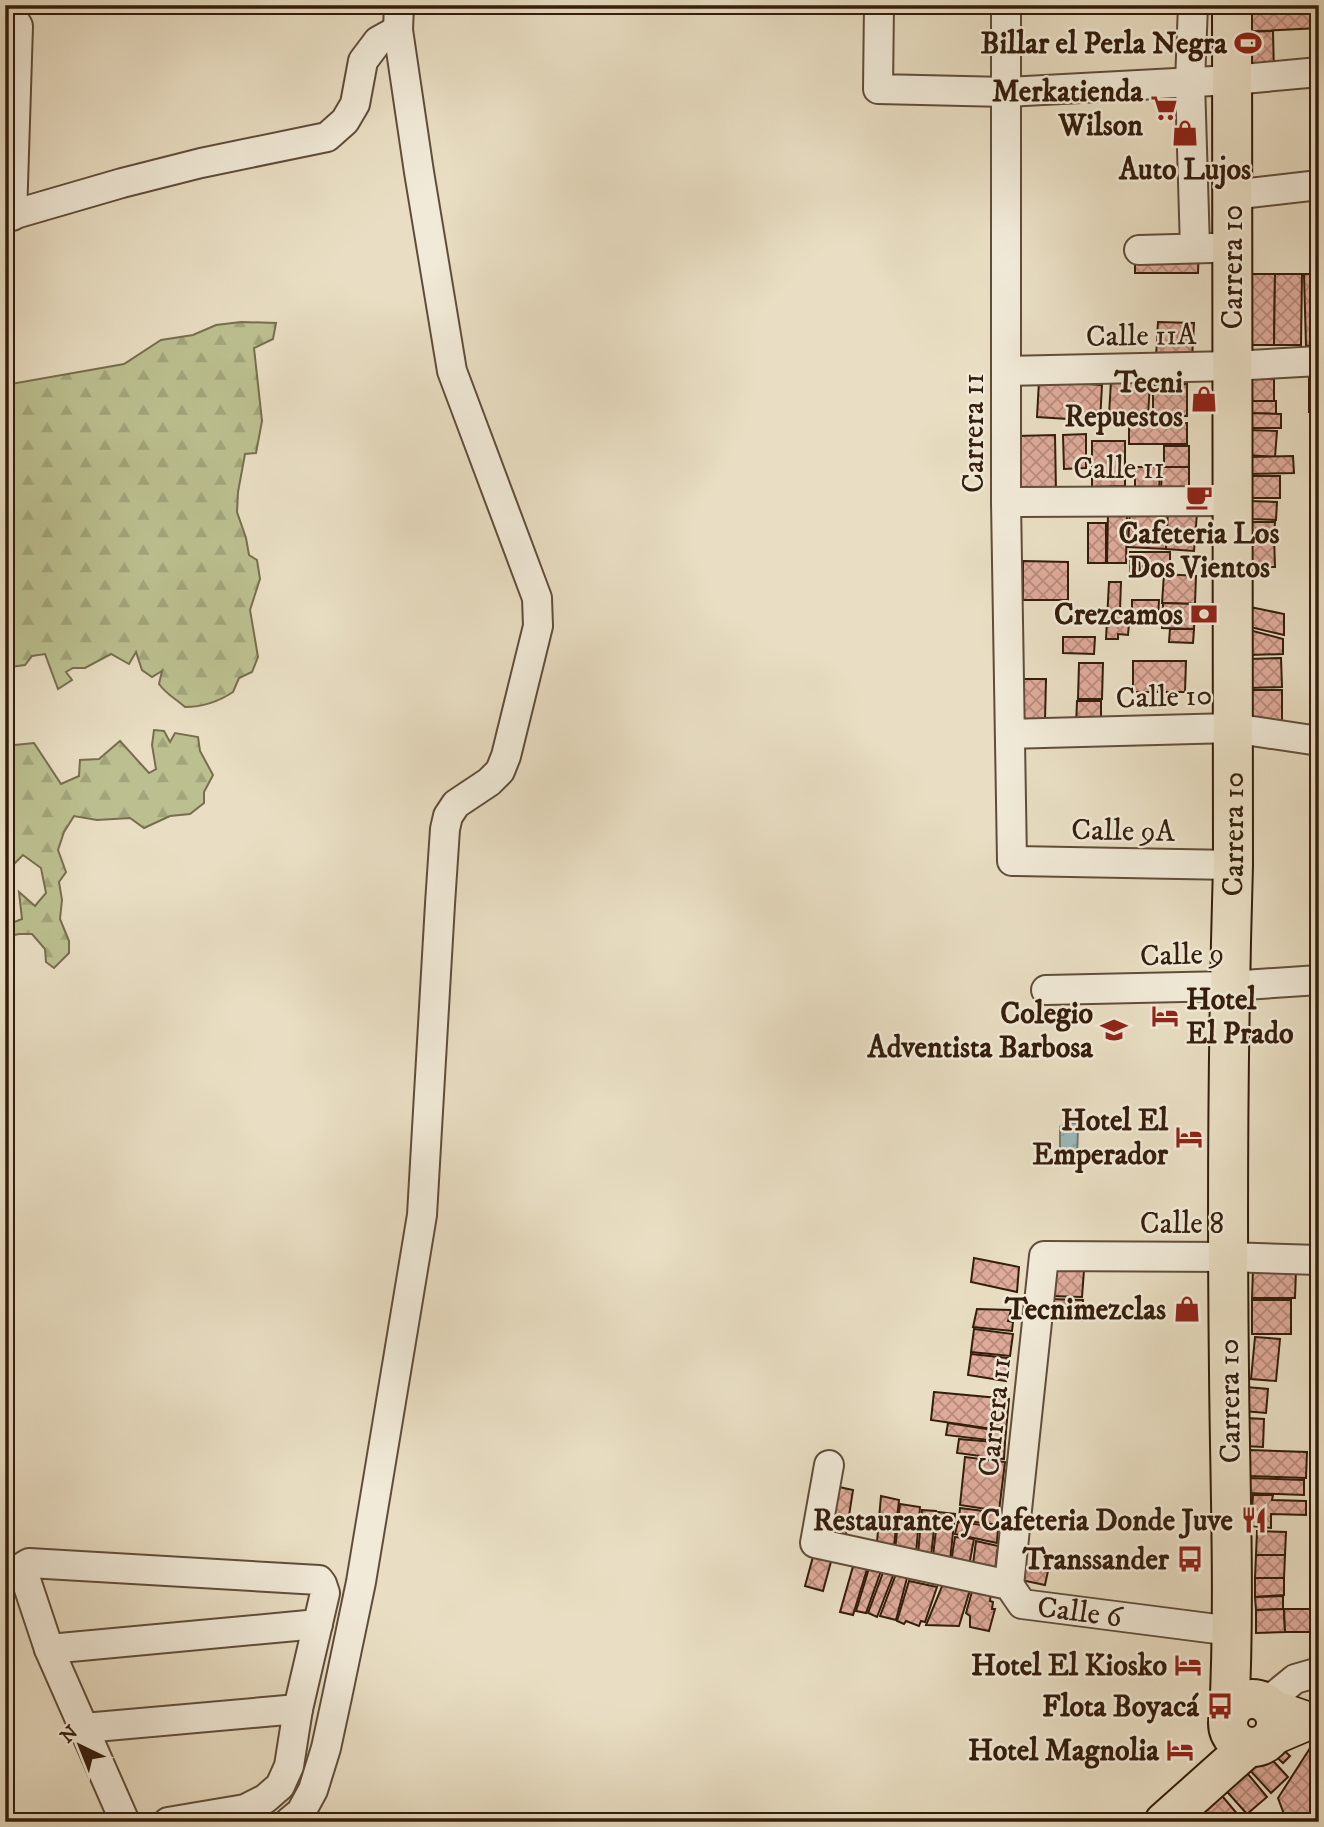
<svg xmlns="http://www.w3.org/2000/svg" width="1324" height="1827" font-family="'IM FELL DW Pica',serif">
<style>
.forest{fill:url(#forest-firs);stroke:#786e4e;stroke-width:2}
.water{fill:url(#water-ripples);stroke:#717b75;stroke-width:2}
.building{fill:url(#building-cross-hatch);stroke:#331d0b;stroke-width:2}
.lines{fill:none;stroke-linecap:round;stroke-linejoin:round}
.minor-casing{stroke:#604d39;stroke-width:32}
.major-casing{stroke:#331d0b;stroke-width:38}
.highway-casing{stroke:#331d0b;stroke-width:42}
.minor{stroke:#f1ead8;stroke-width:28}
.major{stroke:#e9dec3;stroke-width:35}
.highway{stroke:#e9dec3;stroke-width:38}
.labels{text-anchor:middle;stroke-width:5;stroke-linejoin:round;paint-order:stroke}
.poi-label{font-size:30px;font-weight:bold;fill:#331d0b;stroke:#f1ead8;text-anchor:end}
.street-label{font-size:30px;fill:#331d0b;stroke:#f1ead8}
</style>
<defs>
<pattern id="forest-firs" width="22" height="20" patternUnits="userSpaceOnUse" patternTransform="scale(1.75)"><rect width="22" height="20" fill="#bcc090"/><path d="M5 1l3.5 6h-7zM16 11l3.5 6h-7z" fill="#a2a57b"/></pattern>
<pattern id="water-ripples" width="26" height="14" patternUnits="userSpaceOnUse" patternTransform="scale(1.75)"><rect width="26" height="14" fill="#9ababc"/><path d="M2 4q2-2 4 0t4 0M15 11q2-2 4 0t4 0" fill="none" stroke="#859fa0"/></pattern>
<pattern id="building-cross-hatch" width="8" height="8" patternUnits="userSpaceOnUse" patternTransform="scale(1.75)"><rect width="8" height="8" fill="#e0ab9b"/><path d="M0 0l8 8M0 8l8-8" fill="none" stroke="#b68b7d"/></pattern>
</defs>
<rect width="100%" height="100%" fill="#e9dec3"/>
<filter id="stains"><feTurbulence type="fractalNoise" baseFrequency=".00286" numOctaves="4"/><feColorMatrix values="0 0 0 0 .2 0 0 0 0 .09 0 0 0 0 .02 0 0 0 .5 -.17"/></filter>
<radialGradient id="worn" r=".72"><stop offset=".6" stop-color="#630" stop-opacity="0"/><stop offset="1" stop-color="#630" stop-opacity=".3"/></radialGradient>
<g class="forest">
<path d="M241,322L276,323L273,339L254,348L262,421L256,453L245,454L238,492L237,512L246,538L249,555L257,560L260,579L250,610L258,657L252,672L239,678L233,692C218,702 203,707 185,707C176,699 166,694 159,684L162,671L152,677L142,670L136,652L129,664L111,654L85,668H73L66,672L72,680L58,689L45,654L32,656L25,665L10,667L5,672V385L124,364L161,340L193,335L216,325Z"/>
<path d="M154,730L164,731L170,742L175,733L198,737L200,751L213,775L204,792V803L190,814L170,816L144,828L130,818L97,820L74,816L64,832L58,850L66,872L59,882L62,900L60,919L69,941V953L54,968L46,962L45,949L32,934H19L5,937C5,924 12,923 22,919L19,892L35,906L46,893L41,868L23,855L8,870L5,869V746L34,743L61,784L79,776L80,760L99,759L120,741L149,773L156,769L152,745Z"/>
</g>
<polygon class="water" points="1066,1123 1075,1123 1078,1126 1077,1160 1060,1159 1060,1127"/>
<g class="building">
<polygon points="1241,5 1319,5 1319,28 1243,32"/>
<polygon points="1273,31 1274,73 1243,74 1243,32"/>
<polygon points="1199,242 1198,273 1135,273 1135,243"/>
<polygon points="1249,274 1275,274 1274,345 1249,345"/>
<polygon points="1275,274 1302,274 1301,345 1274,345"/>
<polygon points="1304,274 1319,274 1319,345 1306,346"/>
<polygon points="1158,322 1194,323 1192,359 1156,358"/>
<rect x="1309" y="374" width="10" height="38"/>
<rect x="1248" y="379" width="26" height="22"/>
<polygon points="1039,381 1102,385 1100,421 1037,417"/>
<polygon points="1111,381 1150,383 1148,416 1109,415"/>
<polygon points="1187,384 1187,416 1153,416 1153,385"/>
<polygon points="1248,401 1276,401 1276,414 1248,413"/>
<polygon points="1248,413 1281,414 1281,428 1247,428"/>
<rect x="1129" y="423" width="58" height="21"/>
<polygon points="1249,430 1277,431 1275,457 1248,455"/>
<polygon points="1086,434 1086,468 1064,469 1063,435"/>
<polygon points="1055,435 1056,493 1014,493 1013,436"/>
<polygon points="1092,441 1125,441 1125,486 1092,487"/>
<rect x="1164" y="446" width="25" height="21"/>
<polygon points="1293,456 1294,473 1249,474 1248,457"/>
<polygon points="1135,467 1160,467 1159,493 1135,492"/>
<polygon points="1162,467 1189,467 1189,491 1161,491"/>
<rect x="1250" y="476" width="30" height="22"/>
<polygon points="1250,501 1277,502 1276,520 1250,519"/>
<polygon points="1130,509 1168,510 1166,549 1128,547"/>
<polygon points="1168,510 1197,513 1194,551 1166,549"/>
<polygon points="1108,513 1127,513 1126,563 1107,563"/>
<polygon points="1251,522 1275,522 1274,535 1250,535"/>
<rect x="1088" y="523" width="18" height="40"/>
<polygon points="1274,536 1275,567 1251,567 1250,537"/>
<polygon points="1130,552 1170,552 1170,566 1156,566 1154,573 1143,573 1143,558 1139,558 1140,573 1130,573"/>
<polygon points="1023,561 1068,562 1068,600 1023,600"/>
<polygon points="1164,574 1196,576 1195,604 1162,603"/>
<polygon points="1109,582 1121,582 1120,610 1130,611 1128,635 1118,634 1118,639 1106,639"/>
<polygon points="1132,600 1159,600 1158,619 1132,618"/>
<polygon points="1163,603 1195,604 1194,629 1162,628"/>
<polygon points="1250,607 1284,614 1284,635 1250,627"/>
<polygon points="1170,629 1194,629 1193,643 1169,642"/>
<polygon points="1249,630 1283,639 1283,654 1250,655"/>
<polygon points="1063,637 1095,637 1094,654 1063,653"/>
<polygon points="1281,658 1282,687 1250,688 1249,659"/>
<polygon points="1133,661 1186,661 1185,692 1133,692"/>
<polygon points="1079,663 1103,663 1102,699 1078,699"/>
<polygon points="1015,679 1046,679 1045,721 1014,720"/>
<rect x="1251" y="690" width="31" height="32"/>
<polygon points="1077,701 1101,701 1101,728 1076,728"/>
<polygon points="974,1258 1019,1267 1017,1292 971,1282"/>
<polygon points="1053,1269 1084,1270 1082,1297 1051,1296"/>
<polygon points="1253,1269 1296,1269 1295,1298 1252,1298"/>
<polygon points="1048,1299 1083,1300 1082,1321 1047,1319"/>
<rect x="1252" y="1300" width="39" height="34"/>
<polygon points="977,1309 1011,1310 1008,1321 1013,1322 1012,1331 973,1327"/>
<polygon points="974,1329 1013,1334 1010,1356 971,1352"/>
<polygon points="1255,1337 1280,1339 1276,1381 1251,1379"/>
<polygon points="971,1354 1008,1358 1006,1381 968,1375"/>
<polygon points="1246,1387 1268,1389 1266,1413 1244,1411"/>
<polygon points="934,1392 1009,1399 1006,1431 931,1420"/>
<polygon points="1246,1418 1264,1419 1263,1447 1245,1446"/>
<polygon points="948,1423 1006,1432 1005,1442 946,1435"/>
<polygon points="959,1439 1005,1443 1004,1459 957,1453"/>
<polygon points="1249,1450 1307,1452 1306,1478 1248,1476"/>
<polygon points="965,1457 1005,1462 999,1511 960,1505"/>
<polygon points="1248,1478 1304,1480 1304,1495 1247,1493"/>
<polygon points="830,1485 853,1490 846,1535 822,1526"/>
<polygon points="1253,1495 1273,1495 1272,1500 1306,1501 1306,1515 1271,1514 1271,1528 1251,1526"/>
<polygon points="881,1496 899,1500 894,1546 877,1542"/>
<polygon points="900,1504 920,1507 916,1554 895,1550"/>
<polygon points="960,1508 999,1513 999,1525 959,1520"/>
<polygon points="922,1510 936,1511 931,1556 918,1554"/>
<polygon points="938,1512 955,1514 950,1561 933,1556"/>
<polygon points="958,1522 998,1527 997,1543 955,1534"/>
<polygon points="1257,1531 1286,1532 1285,1555 1256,1555"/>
<polygon points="955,1537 974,1539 969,1566 951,1562"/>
<polygon points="976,1541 998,1546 995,1570 973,1564"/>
<polygon points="814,1553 832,1558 823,1591 805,1586"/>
<polygon points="1256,1555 1285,1555 1284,1578 1255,1578"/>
<polygon points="854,1563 868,1566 853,1615 840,1612"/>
<polygon points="870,1565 882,1568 866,1613 856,1611"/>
<polygon points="1025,1565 1048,1571 1045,1585 1021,1580"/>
<polygon points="884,1570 894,1573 877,1617 868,1613"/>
<polygon points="896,1574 907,1578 896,1620 880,1616"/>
<polygon points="1255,1578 1284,1578 1284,1595 1255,1597"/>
<polygon points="909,1581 937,1587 925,1622 921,1621 919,1626 906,1621 904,1624 897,1621"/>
<polygon points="943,1584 970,1590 959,1626 926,1625"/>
<polygon points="973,1588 991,1592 990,1601 993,1602 992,1609 995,1609 989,1631 970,1627 970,1616 966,1613"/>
<polygon points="1283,1596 1283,1609 1256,1610 1255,1597"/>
<polygon points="1319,1607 1319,1632 1312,1632 1313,1608"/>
<polygon points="1284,1609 1285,1632 1256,1633 1256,1610"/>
<polygon points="1284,1609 1312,1609 1312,1632 1285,1632"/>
<polygon points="1314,1742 1319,1742 1319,1822 1287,1822 1278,1798"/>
<polygon points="1276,1743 1290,1756 1283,1763 1269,1750"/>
<polygon points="1263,1750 1288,1777 1271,1793 1246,1766"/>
<polygon points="1243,1768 1267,1797 1247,1814 1222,1786"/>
<polygon points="1218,1791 1244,1822 1210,1822 1198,1808"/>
</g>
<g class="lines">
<g class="minor-casing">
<g id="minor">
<polyline points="879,5 878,89 1006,92 1232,80 1319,72"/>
<polyline points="1006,5 1006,502 1012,861 1233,865"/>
<polyline points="1193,5 1190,82 1195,248"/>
<polyline points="5,17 12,16 18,26 12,216"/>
<polyline points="1232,195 1319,185"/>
<polyline points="5,217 122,183 201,163 327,137 345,121 355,104 363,61 378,41 398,30"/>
<polyline points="1139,250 1212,248"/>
<polyline points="1006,371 1232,366 1319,361"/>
<polyline points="1006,502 1232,501"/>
<polyline points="1010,734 1232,728 1319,741"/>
<polyline points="1046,990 1229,986 1319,980"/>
<path id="s1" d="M829,1465L815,1543L1009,1585L1022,1604L1232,1631"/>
<polyline points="1009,1585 1044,1256 1228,1257 1319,1260"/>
<polyline points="49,1649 318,1624"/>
<polyline points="1267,1702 1295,1679 1319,1672"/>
<polyline points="84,1728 298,1709"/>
<polyline points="125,1822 49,1649 23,1571 24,1566 29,1563 319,1580 322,1584 325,1593 298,1709 289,1766 280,1786 265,1799 245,1809 168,1822"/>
<polyline points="289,1822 301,1812 313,1790 326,1748 337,1697 361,1582 422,1215 440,904 445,829 448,816 456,804 489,782 500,771 506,756 538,626 537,598 452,371 419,172 398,30 399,5"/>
</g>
</g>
<g class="major-casing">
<g id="major">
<polyline points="1271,1707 1311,1721 1319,1721"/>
<polyline points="1271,1738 1311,1721"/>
</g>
</g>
<g class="highway-casing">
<g id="highway">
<circle cx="1252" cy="1723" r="24"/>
<path id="s2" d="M1229,1716C1235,1602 1230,1487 1229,1372C1227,1203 1228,1034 1233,865L1232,5"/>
<polyline points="1164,1822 1248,1747"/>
</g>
</g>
<use href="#minor" class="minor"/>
<use href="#major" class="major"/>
<use href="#highway" class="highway"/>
</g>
<defs>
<g id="stadium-bare" transform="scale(2.1)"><path d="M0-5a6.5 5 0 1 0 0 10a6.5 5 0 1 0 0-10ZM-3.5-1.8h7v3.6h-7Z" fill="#8f2418" stroke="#f1ead8" stroke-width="2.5" paint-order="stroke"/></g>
<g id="supermarket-bare" transform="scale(2.1)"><path d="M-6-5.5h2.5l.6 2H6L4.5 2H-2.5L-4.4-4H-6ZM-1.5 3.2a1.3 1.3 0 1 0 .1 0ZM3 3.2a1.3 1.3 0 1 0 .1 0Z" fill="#8f2418" stroke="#f1ead8" stroke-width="2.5" paint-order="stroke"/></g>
<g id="shop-bare" transform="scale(2.1)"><path d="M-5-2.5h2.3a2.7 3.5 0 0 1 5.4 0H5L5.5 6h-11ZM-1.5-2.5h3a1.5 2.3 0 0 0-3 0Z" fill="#8f2418" stroke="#f1ead8" stroke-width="2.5" paint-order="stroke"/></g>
<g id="cafe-bare" transform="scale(2.1)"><path d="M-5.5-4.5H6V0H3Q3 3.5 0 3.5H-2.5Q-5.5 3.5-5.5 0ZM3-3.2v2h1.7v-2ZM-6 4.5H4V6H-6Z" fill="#8f2418" stroke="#f1ead8" stroke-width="2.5" paint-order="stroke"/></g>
<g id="bank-bare" transform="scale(2.1)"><path d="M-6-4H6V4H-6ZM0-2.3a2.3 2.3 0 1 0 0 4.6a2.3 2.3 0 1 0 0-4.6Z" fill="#8f2418" stroke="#f1ead8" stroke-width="2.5" paint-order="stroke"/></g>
<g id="hotel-bare" transform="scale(2.1)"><path d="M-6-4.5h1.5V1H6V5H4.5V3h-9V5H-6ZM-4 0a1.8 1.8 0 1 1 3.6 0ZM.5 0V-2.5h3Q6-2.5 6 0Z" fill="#8f2418" stroke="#f1ead8" stroke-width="2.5" paint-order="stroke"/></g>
<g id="school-bare" transform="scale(2.1)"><path d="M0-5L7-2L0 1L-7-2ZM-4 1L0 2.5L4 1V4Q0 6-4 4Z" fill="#8f2418" stroke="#f1ead8" stroke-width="2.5" paint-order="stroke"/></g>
<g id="restaurant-bare" transform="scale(2.1)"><path d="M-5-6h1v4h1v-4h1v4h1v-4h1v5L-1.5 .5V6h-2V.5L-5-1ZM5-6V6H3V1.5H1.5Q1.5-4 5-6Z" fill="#8f2418" stroke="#f1ead8" stroke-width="2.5" paint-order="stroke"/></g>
<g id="bus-bare" transform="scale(2.1)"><path d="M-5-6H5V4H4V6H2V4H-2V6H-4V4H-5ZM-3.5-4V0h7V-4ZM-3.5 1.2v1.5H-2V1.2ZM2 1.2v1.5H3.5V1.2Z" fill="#8f2418" stroke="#f1ead8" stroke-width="2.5" paint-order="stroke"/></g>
</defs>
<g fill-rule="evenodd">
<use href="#stadium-bare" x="1248" y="43"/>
<use href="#supermarket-bare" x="1164" y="108"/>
<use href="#shop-bare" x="1185" y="133"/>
<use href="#shop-bare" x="1204" y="399"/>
<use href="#cafe-bare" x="1199" y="497"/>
<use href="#bank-bare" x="1204" y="614"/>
<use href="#hotel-bare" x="1165" y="1016"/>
<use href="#school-bare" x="1114" y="1030"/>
<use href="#hotel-bare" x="1189" y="1137"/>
<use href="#shop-bare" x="1187" y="1309"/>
<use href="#restaurant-bare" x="1254" y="1520"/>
<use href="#bus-bare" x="1190" y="1559"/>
<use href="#hotel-bare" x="1188" y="1665"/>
<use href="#bus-bare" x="1220" y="1706"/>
<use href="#hotel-bare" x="1180" y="1750"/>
</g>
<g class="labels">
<g class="poi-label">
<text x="1227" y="53">Billar el Perla Negra</text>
<text x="1143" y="101">Merkatienda<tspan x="1143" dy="34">Wilson</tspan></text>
<text x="1185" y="179" text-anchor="middle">Auto Lujos</text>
<text x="1183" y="392">Tecni<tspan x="1183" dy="34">Repuestos</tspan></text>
<text x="1199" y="543" text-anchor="middle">Cafeteria Los<tspan x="1199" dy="34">Dos Vientos</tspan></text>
<text x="1183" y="624">Crezcamos</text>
<text x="1186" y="1009" text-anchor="start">Hotel<tspan x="1186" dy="34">El Prado</tspan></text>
<text x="1093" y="1023">Colegio<tspan x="1093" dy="34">Adventista Barbosa</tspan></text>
<text x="1168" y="1130">Hotel El<tspan x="1168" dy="34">Emperador</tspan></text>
<text x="1166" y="1319">Tecnimezclas</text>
<text x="1233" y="1530">Restaurante y Cafeteria Donde Juve</text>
<text x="1169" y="1569">Transsander</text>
<text x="1167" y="1675">Hotel El Kiosko</text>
<text x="1199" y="1716">Flota Boyacá</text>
<text x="1159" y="1760">Hotel Magnolia</text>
</g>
<g class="street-label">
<text transform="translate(1232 267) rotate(-90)" y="10">Carrera 10</text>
<text transform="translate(1141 335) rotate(-1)" y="10">Calle 11A</text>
<text transform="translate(973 433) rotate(-90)" y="10">Carrera 11</text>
<text x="1119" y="478">Calle 11</text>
<text transform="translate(1164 696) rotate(-2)" y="10">Calle 10</text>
<text transform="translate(1123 830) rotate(1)" y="10">Calle 9A</text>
<text dy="10" stroke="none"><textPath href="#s2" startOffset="882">Carrera 10</textPath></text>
<text transform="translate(1182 954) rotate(-2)" y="10">Calle 9</text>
<text x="1182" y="1233">Calle 8</text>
<text transform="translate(1229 1401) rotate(-91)" y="10">Carrera 10</text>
<text transform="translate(994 1417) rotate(-84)" y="10">Carrera 11</text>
<text dy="10" stroke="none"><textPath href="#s1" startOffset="359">Calle 6</textPath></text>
</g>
</g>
<rect width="1324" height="1827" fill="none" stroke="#e9dec3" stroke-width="28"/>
<rect x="7" y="7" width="1310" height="1813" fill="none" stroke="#331d0b" stroke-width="3.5"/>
<rect x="14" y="14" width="1296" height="1799" fill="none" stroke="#331d0b" stroke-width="2"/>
<g transform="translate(80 1746) rotate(317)" stroke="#f1ead8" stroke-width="5" paint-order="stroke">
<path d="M0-5L12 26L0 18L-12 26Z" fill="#331d0b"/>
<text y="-10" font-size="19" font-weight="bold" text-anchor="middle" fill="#331d0b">N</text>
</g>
<rect width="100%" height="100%" filter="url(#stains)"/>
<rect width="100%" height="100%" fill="url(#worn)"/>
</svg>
